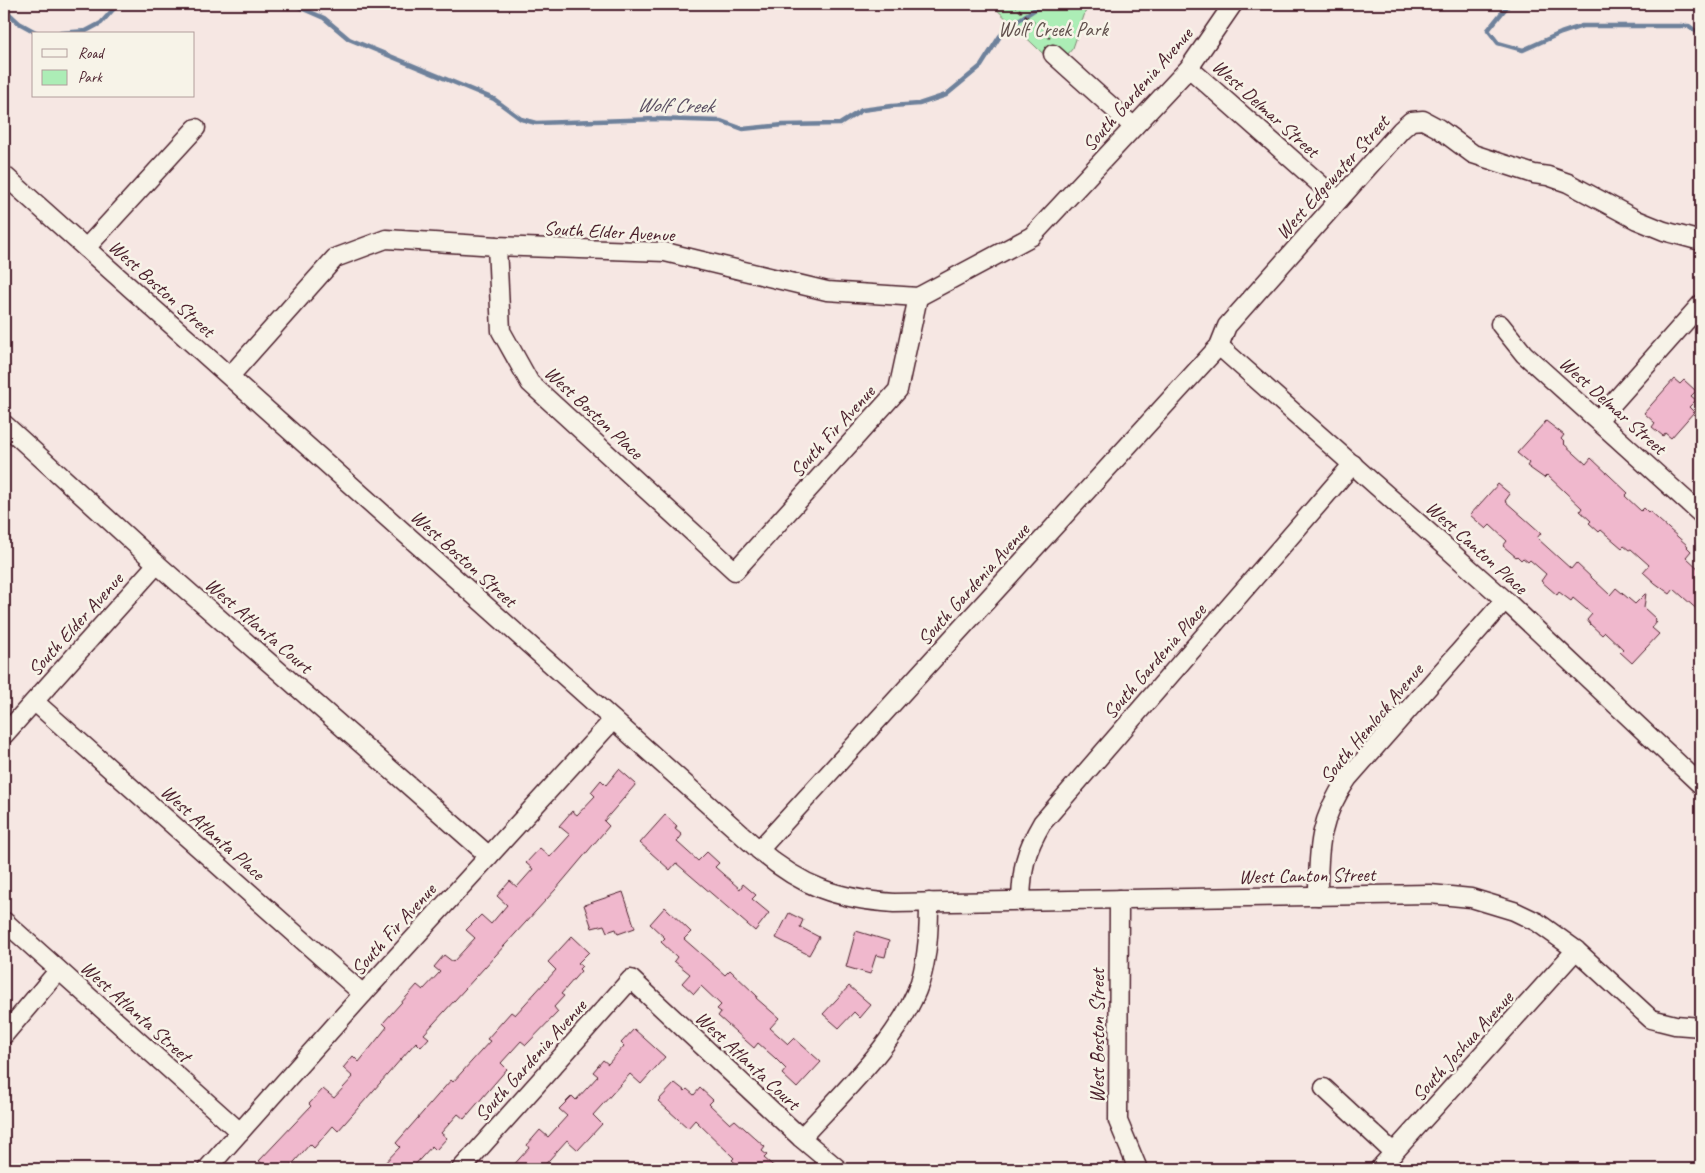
<svg xmlns="http://www.w3.org/2000/svg" width="1705" height="1173" font-family="Caveat,sans-serif">
<style>
.park{fill:#acedb6;stroke:#7b8670}
.lines{fill:none;stroke-linecap:round;stroke-linejoin:round}
.stream{stroke:#6e819b;stroke-width:4.5}
.building{fill:#f0b8cd;stroke:#4a1f2b}
.minor-casing{stroke:#4a1f2b;stroke-width:21}
.path{stroke:#4a1f2b;stroke-width:2.5;stroke-dasharray:4 4;stroke-linecap:butt}
.minor{stroke:#f7f3e8;stroke-width:18}
.labels{text-anchor:middle;stroke-width:5;stroke-linejoin:round;paint-order:stroke}
.park-label{font-size:20px;fill:#62524e;stroke:#f7f3e8}
.street-label{font-size:20px;fill:#4a1f2b;stroke:#f7f3e8}
.water-label{font-size:21px;font-style:italic;fill:#5c5063;stroke:#f7f3e8}
</style>
<rect width="100%" height="100%" fill="#f6e7e3"/>
<filter id="ink" filterUnits="userSpaceOnUse"><feTurbulence type="fractalNoise" baseFrequency=".02" numOctaves="2"/><feDisplacementMap in="SourceGraphic" scale="10" xChannelSelector="R" yChannelSelector="G"/><feConvolveMatrix kernelMatrix="1 2 1 2 8 2 1 2 1" color-interpolation-filters="sRGB"/></filter>
<g filter="url(#ink)">
<polygon class="park" points="991,4 1088,4 1073,48 1057,67"/>
<g class="lines">
<g class="stream">
<polyline points="292,4 324,18 349,39 494,99 521,119 536,123 657,119 721,121 743,129 783,125 840,124 862,110 892,106 919,104 946,95 981,66 1000,36 1011,25 1043,4"/>
<polyline points="1509,4 1488,30 1498,43 1523,50 1561,33 1582,26 1689,26 1701,35"/>
<polyline points="4,9 19,23 39,34"/>
<polyline points="48,34 86,31 101,23 118,4"/>
<polyline points="1701,95 1700,100 1701,104"/>
</g>
</g>
<g class="building">
<polygon points="1674,379 1680,384 1684,380 1696,391 1691,396 1696,400 1689,407 1694,412 1671,438 1665,433 1663,436 1652,427 1655,423 1644,413"/>
<polygon points="1546,421 1564,435 1561,439 1565,443 1564,444 1586,464 1591,458 1628,493 1625,496 1641,511 1644,508 1648,512 1649,511 1688,546 1687,547 1691,551 1686,557 1701,571 1701,613 1674,589 1670,594 1655,583 1643,572 1649,565 1631,549 1629,550 1624,546 1622,548 1601,530 1599,532 1589,523 1591,521 1580,511 1582,508 1547,475 1544,478 1527,466 1529,463 1517,453"/>
<polygon points="1498,484 1510,494 1505,501 1541,533 1537,538 1571,569 1576,563 1610,595 1616,588 1635,604 1646,593 1644,608 1656,619 1655,621 1657,622 1652,628 1659,634 1632,663 1620,652 1623,649 1605,632 1602,635 1590,624 1587,620 1592,614 1573,598 1571,601 1559,592 1557,595 1541,581 1546,574 1530,560 1528,562 1523,558 1521,560 1517,556 1516,557 1503,546 1507,541 1490,525 1486,529 1470,515"/>
<polygon points="619,769 636,784 604,821 609,826 556,889 424,1034 429,1038 421,1047 416,1042 338,1131 333,1126 314,1148 310,1144 288,1169 269,1169 259,1161 311,1106 309,1104 323,1089 334,1098 353,1077 343,1068 353,1056 359,1062 387,1027 383,1023 417,985 423,990 440,972 434,967 444,955 453,962 475,938 466,930 481,915 491,924 507,905 497,896 510,881 517,887 533,869 526,863 540,848 550,857 570,835 559,826 572,811 577,815 595,796 591,792 601,780 606,785"/>
<polygon points="665,815 677,826 675,829 682,835 677,842 698,861 707,852 719,863 715,867 740,889 743,884 756,895 752,899 769,913 755,931 676,863 670,870 640,843"/>
<polygon points="623,892 635,928 618,934 616,929 607,932 604,925 592,928 584,905"/>
<polygon points="665,907 691,932 684,939 725,975 730,970 757,996 756,998 779,1018 770,1028 788,1044 794,1038 821,1062 797,1088 782,1074 786,1069 775,1058 758,1043 754,1048 718,1016 721,1012 717,1009 721,1005 701,986 694,994 682,983 690,974 674,961 677,957 661,942 665,938 650,924"/>
<polygon points="789,913 803,920 800,927 819,937 809,955 776,938"/>
<polygon points="856,931 889,941 885,957 876,955 870,974 846,967"/>
<polygon points="572,936 589,952 578,963 582,966 579,969 581,971 561,994 564,996 554,1007 558,1012 526,1045 521,1041 501,1063 507,1069 464,1119 458,1114 441,1133 447,1138 436,1150 432,1146 411,1169 379,1169 400,1147 396,1143 451,1080 453,1082 490,1041 487,1039 511,1012 515,1015 556,970 548,962"/>
<polygon points="849,986 871,1005 860,1018 854,1012 839,1028 823,1014"/>
<polygon points="634,1029 665,1057 641,1084 630,1074 593,1115 602,1124 578,1150 567,1140 541,1169 510,1169 529,1148 527,1145 540,1130 548,1137 567,1116 559,1109 572,1096 576,1100 598,1076 593,1072 603,1060 608,1064 624,1046 621,1043"/>
<polygon points="675,1083 685,1091 687,1089 694,1095 700,1088 713,1100 709,1104 730,1124 735,1120 765,1147 762,1151 767,1155 764,1158 777,1169 742,1169 732,1160 734,1158 695,1120 688,1128 658,1101"/>
</g>
<g class="lines">
<g class="minor-casing">
<g id="minor">
<polyline points="1053,54 1134,127"/>
<polyline points="1189,68 1338,200"/>
<path d="M4,175L759,850C802,887 838,899 894,903L1430,894L1471,898L1514,911L1537,922L1576,950L1651,1019L1675,1025L1701,1027"/>
<polyline points="497,246 501,331 530,383 735,571 898,390 918,297"/>
<polyline points="86,248 196,128"/>
<polyline points="1500,324 1524,354 1701,514"/>
<polyline points="1219,346 1505,600 1701,785"/>
<polyline points="230,376 335,258 386,239 497,246 665,252 827,291 918,297 1032,236 1189,68 1233,4"/>
<polyline points="1598,420 1701,304"/>
<polyline points="4,424 157,564 489,856"/>
<polyline points="35,702 363,994"/>
<polyline points="4,735 157,564"/>
<polyline points="759,850 1219,346 1227,326 1401,130 1411,121 1423,120 1438,128 1473,154 1534,174 1548,176 1568,183 1637,220 1664,231 1701,241"/>
<path d="M1318,896C1318,848 1319,819 1348,778L1505,600"/>
<polyline points="1119,899 1118,1121 1138,1169"/>
<path d="M1021,901C1022,867 1025,852 1042,823L1353,464"/>
<polyline points="4,921 240,1132"/>
<polyline points="4,1035 58,971"/>
<polyline points="1324,1088 1394,1153"/>
<path d="M801,1138C841,1094 901,1039 920,982C928,956 929,929 929,902"/>
<polyline points="207,1169 363,994 613,720"/>
<polyline points="461,1169 631,979 801,1138 838,1169"/>
<polyline points="1379,1169 1576,950"/>
</g>
</g>
<polyline class="path" points="1013,4 1050,38"/>
<use href="#minor" class="minor"/>
</g>
</g>
<g class="labels">
<g class="park-label">
<text x="1053" y="36">Wolf Creek Park</text>
</g>
<g class="street-label">
<text transform="translate(1137 89) rotate(-49)" y="7">South Gardenia Avenue</text>
<text transform="translate(1266 108) rotate(42)" y="7">West Delmar Street</text>
<text transform="translate(1332 177) rotate(-48)" y="7">West Edgewater Street</text>
<text transform="translate(609 231) rotate(3)" y="7">South Elder Avenue</text>
<text transform="translate(162 288) rotate(42)" y="7">West Boston Street</text>
<text transform="translate(1613 405) rotate(42)" y="7">West Delmar Street</text>
<text transform="translate(594 412) rotate(43)" y="7">West Boston Place</text>
<text transform="translate(832 431) rotate(-48)" y="7">South Fir Avenue</text>
<text transform="translate(1477 547) rotate(42)" y="7">West Canton Place</text>
<text transform="translate(464 558) rotate(42)" y="7">West Boston Street</text>
<text transform="translate(973 584) rotate(-48)" y="7">South Gardenia Avenue</text>
<text transform="translate(75 624) rotate(-48)" y="7">South Elder Avenue</text>
<text transform="translate(259 625) rotate(41)" y="7">West Atlanta Court</text>
<text transform="translate(1154 661) rotate(-49)" y="7">South Gardenia Place</text>
<text transform="translate(1371 723) rotate(-50)" y="7">South Hemlock Avenue</text>
<text transform="translate(213 832) rotate(42)" y="7">West Atlanta Place</text>
<text transform="translate(1307 875) rotate(-1)" y="7">West Canton Street</text>
<text transform="translate(393 929) rotate(-48)" y="7">South Fir Avenue</text>
<text transform="translate(136 1011) rotate(42)" y="7">West Atlanta Street</text>
<text transform="translate(1097 1036) rotate(-90)" y="7">West Boston Street</text>
<text transform="translate(1462 1046) rotate(-48)" y="7">South Joshua Avenue</text>
<text transform="translate(530 1060) rotate(-48)" y="7">South Gardenia Avenue</text>
<text transform="translate(748 1060) rotate(43)" y="7">West Atlanta Court</text>
</g>
<g class="water-label">
<text transform="translate(675 105) rotate(1)" y="7">Wolf Creek</text>
</g>
</g>
<rect width="1705" height="1173" fill="none" stroke="#f7f3e8" stroke-width="20"/>
<rect x="10" y="10" width="1685" height="1153" fill="none" stroke="#4a1f2b" stroke-width="2" filter="url(#ink)"/>
<rect x="32" y="32" width="162" height="65" fill="#f7f3e8" stroke="#b29e9c"/>
<rect x="42" y="49" width="25" height="8" fill="#f7f3e8" stroke="#b29e9c"/>
<text x="78" y="58" font-size="15" fill="#4a1f2b">Road</text>
<rect x="42" y="70" width="25" height="15" fill="#acedb6" stroke="#b29e9c"/>
<text x="78" y="82" font-size="15" fill="#4a1f2b">Park</text>
</svg>
